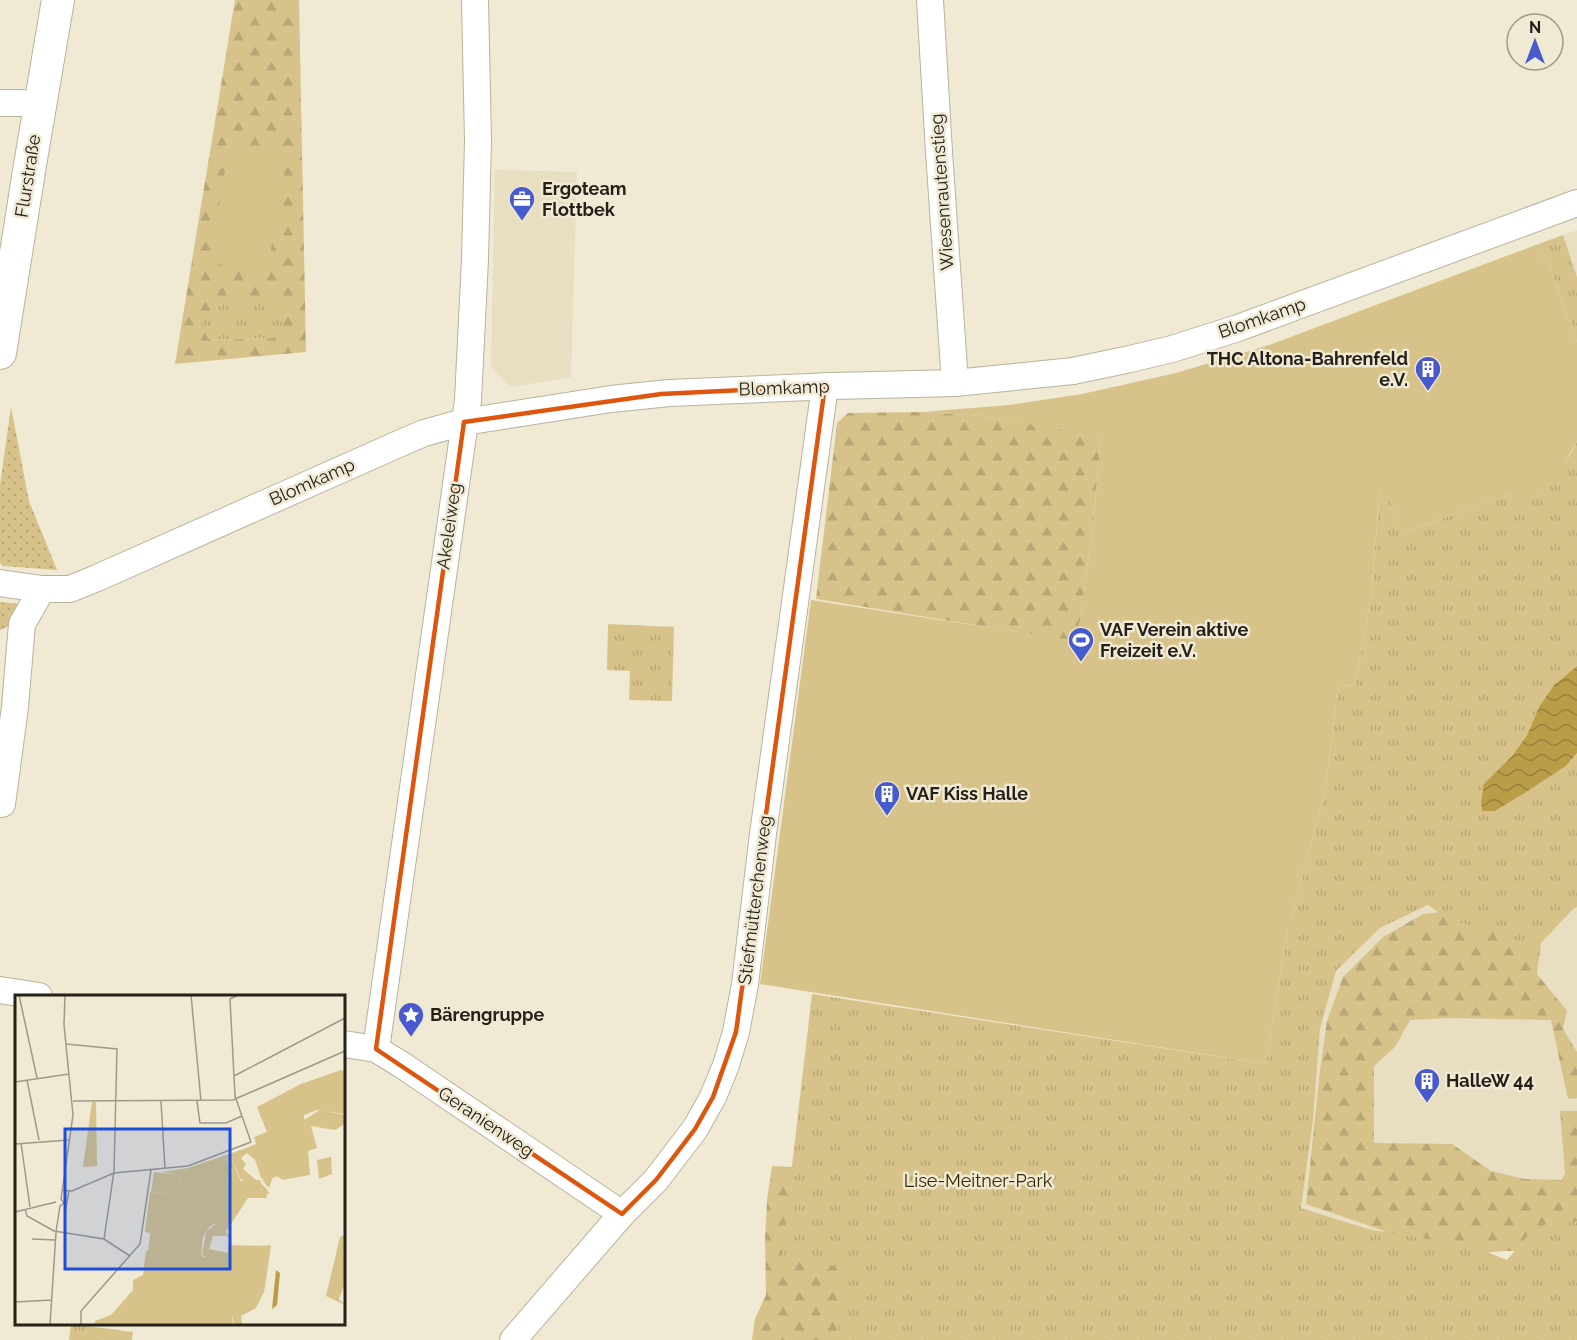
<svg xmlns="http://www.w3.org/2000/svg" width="1577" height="1340" font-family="Raleway,sans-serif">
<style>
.built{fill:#e8dec2}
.grass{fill:url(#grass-dots)}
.forest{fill:url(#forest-firs);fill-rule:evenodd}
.park{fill:url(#park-tufts)}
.garden{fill:#d7c389}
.water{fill:url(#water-waves)}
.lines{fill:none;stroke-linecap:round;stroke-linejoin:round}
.minor-casing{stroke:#b9b39d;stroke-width:28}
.tertiary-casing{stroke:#b9b39d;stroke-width:34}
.minor{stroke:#fff;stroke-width:26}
.tertiary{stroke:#fff;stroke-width:32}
.marked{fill:none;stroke:#de560d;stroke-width:4.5;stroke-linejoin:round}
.labels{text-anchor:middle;stroke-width:5;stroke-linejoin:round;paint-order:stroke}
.street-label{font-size:18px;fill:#242119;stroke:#f0e9d3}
.poi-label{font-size:18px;font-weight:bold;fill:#242119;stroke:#f0e9d3;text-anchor:start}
.park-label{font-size:18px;fill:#362b04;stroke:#f0e9d3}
.inset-road{fill:none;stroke:#9e9989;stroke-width:1.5}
.view{fill:#1d4ed8;fill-opacity:0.15;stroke:#1d4ed8;stroke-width:3}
.inset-edge{fill:none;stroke:#242119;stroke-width:3}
</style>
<defs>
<pattern id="grass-dots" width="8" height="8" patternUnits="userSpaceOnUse" patternTransform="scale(1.5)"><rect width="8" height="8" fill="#d7c389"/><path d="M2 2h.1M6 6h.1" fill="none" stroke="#b8a776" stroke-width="1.8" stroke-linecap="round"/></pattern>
<pattern id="forest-firs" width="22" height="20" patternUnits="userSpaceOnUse" patternTransform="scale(1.5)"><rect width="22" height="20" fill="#d7c389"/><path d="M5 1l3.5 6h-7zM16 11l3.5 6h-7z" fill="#b8a776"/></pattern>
<pattern id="park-tufts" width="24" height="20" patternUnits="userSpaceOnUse" patternTransform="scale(1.5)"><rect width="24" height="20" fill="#d7c389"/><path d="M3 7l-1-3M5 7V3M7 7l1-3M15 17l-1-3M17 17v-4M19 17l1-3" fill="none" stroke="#b8a776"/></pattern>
<pattern id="water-waves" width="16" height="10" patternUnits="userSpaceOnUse" patternTransform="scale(1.5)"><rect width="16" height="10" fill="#ba9e47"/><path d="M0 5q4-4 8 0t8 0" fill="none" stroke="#97803a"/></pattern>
</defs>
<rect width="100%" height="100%" fill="#f0e9d3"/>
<g class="built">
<polygon points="495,170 577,172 571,377 511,387 491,367"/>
<polygon points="1577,230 1577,277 1563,235"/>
<polygon points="1429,905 1555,919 1577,907 1577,1222 1469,1234 1368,1229 1301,1208 1313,1120 1320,1029 1336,971 1380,928"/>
</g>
<g class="grass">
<polygon points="11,407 29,501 57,570 3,566 0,563 0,485"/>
<polygon points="0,602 20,604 18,622 0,630"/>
</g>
<g class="forest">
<path d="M235,0H299L306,352L175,364ZM210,310L273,338L210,340Z"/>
<polygon points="922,412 984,416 1101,436 1093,527 1077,642 816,599 837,423 848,413"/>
<polygon points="1577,905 1541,943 1537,974 1567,1011 1563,1029 1577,1052 1577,1098 1568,1099 1551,1020 1450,1018 1410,1020 1395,1047 1374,1066 1374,1143 1452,1144 1491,1171 1524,1179 1562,1180 1565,1173 1560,1111 1577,1111 1577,1248 1549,1251 1505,1251 1444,1256 1410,1241 1370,1226 1306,1204 1320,1070 1327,1021 1343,977 1383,937 1423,914 1472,909"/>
<polygon points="772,1166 865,1170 920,1340 752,1340 755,1319 766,1295 765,1240 767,1200"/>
</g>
<g class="park">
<polygon points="1563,235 1577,277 1577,342 1549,264 1533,246"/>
<path d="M244,297C250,297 257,295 263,297C275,299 287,321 280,332C279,333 275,337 273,338L210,340C185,313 225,303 244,297Z"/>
<path d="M1577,441V666L1554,685L1540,705L1527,735L1512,756L1482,811H1495L1528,791L1566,766L1577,753V907L1555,919L1520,948L1511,935L1449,920L1428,905L1380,928L1336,971L1320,1029L1313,1120L1301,1208L1368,1229L1475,1247L1507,1260L1530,1233L1531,1234L1546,1224L1577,1221V1340H838L844,1267L781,1260L812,994L1266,1064L1287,933L1326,788L1338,685L1355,686L1371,597L1380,489H1386L1402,533L1511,494L1510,491H1540C1556,476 1568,461 1577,441Z"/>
<polygon points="608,624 674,627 672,701 629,700 630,671 607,670"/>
<polygon points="71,1324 133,1332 132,1340 69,1340"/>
</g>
<g class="garden">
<polygon points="230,143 288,152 267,272 209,263"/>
<polygon points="1533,246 1549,264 1577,342 1577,441 1563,466 1553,480 1540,491 1511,491 1511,494 1402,533 1386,490 1380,489 1371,597 1355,686 1338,685 1326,788 1287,933 1266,1064 760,984 811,600 1077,641 1093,527 1101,437 984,416 922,412 1009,405 1082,394 1176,373 1269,345"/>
</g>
<polygon class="water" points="1577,666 1577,753 1566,766 1528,791 1495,811 1482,811 1481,802 1484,784 1512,756 1527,735 1540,705 1554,685"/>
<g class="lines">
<g class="minor-casing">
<g id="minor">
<polyline points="930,0 939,152 955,383"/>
<polyline points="0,103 22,103 40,106"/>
<polyline points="0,583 42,589 70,589 97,578 394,446 424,433 464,422 611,399 669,393 833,386 955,383 1073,371 1130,359 1172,349 1238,328 1577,203"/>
<polyline points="2,804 15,707 22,624 42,589"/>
<polyline points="0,990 39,996"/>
<polyline points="344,1044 376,1049 402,1065 622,1214"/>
<polyline points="376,1049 468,400 475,259 478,141 475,0"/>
<polyline points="513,1340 622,1214 656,1180 695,1129 713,1097 726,1065 736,1032 745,984 763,834 825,386"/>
</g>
</g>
<g class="tertiary-casing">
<polyline id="tertiary" points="0,353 30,165 58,0"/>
</g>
<use href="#minor" class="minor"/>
<use href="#tertiary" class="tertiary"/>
</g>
<path class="marked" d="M825,386L736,1032L713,1097L695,1129L656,1180L622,1214L376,1049L464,422L661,394Z"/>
<defs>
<g id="office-pin" transform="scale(1.35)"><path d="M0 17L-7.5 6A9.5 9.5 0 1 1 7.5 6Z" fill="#475ace" stroke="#f0e9d3"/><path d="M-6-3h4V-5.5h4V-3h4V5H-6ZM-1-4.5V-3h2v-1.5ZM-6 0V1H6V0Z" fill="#fff"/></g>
<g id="building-pin" transform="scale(1.35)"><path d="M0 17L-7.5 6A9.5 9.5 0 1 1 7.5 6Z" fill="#475ace" stroke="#f0e9d3"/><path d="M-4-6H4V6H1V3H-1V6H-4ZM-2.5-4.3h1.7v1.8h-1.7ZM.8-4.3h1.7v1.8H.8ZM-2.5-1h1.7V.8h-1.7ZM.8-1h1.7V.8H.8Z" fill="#fff"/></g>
<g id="stadium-pin" transform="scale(1.35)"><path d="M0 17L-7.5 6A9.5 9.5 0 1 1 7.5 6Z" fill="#475ace" stroke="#f0e9d3"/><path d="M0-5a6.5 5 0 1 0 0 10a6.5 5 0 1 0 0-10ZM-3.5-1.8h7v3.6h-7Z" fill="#fff"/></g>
<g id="sight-pin" transform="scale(1.35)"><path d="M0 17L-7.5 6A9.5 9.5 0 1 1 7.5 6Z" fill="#475ace" stroke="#f0e9d3"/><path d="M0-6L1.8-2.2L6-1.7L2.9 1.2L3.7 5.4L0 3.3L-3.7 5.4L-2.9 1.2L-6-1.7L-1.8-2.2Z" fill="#fff"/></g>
</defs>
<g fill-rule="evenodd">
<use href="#office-pin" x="522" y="199"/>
<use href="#building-pin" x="1428" y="369"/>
<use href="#stadium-pin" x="1081" y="640"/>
<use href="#building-pin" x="887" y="794"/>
<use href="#sight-pin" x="411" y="1015"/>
<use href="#building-pin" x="1427" y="1081"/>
</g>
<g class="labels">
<g class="street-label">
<text transform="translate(28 176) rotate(-81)" y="6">Flurstraße</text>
<text transform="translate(942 192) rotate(-94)" y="6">Wiesenrautenstieg</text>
<text transform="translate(1262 318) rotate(-19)" y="6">Blomkamp</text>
<text transform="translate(784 388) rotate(-2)" y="6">Blomkamp</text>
<text transform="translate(312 482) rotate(-24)" y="6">Blomkamp</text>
<text transform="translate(449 526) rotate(-82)" y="6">Akeleiweg</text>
<text transform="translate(755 900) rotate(-83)" y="6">Stiefmütterchenweg</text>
<text transform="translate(486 1122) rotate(34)" y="6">Geranienweg</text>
</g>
<g class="poi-label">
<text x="542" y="195">Ergoteam<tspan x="542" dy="21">Flottbek</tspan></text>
<text x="1408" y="365" text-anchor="end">THC Altona-Bahrenfeld<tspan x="1408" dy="21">e.V.</tspan></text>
<text x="1100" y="636">VAF Verein aktive<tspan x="1100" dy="21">Freizeit e.V.</tspan></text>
<text x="906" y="800">VAF Kiss Halle</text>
<text x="430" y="1021">Bärengruppe</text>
<text x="1446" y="1087">HalleW 44</text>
</g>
<g class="park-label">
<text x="978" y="1187">Lise-Meitner-Park</text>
</g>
</g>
<g transform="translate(15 995)">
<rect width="330" height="330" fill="#f0e9d3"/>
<path d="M316,162L317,179L304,184L302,165ZM329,240L330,289L324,304L330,310L311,301L325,242Z" fill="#d7c389"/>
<path d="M77,107H81L82,171L68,172ZM305,115L330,120V129L320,135L296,131L302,153L293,156L295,180L268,185L259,179L254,193L248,186L283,135L290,133L289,125ZM237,151L255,176L247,185L240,165L232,158L226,163L231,169L228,174L251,193L254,198L250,201L226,184L214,159ZM139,177L165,180L163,201L136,197ZM216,229L211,236L217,249L212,241H198L194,254L213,258V250L256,251L249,297L241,313L226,321L227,330H219L217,318L219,265L201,266L187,260L191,237L199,230ZM131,256L141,257L150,269L98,330H77L97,319L118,295V285L128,280Z" fill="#d7c389"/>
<path d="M326,75L330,76V119L302,115L289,120L293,173L249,185L236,151L241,149L239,142L252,137L242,112L286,89ZM214,159L226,186L245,185L252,203H233L216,229L209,233L199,229L195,231L188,242L186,261L208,266L218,262L220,256L255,250L250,292L236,311L217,322L218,330H80V326L98,319L118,297H122L131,275H138V267L132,266L135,238L183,245L195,185L211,186L215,182L217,175L211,160Z" fill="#d7c389"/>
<path d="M211,160L216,178L211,186L197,190L195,186L183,246L130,237L135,197L163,201L165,180L147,177L173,173Z" fill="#d7c389"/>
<path d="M261,275L265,278L262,310L257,314Z" fill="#ba9e47"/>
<path class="inset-road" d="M4,0L22,83M176,0L186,106M51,49L102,54L99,176L89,244M219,81L330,23M12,85L24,145M0,87L54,79M58,106L218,105L330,56M146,106L150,174M182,106L185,128H211L227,121M6,148L15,212M0,149L54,145M47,195L57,196L99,178L173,171L236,147L220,101L215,4L223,0M10,214L12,221L39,236L89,244L115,261M0,217L41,207M50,218L54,196M17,244L41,245M0,307L37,305M35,330L41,237L45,211L49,208L46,204L58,120L49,30L50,0M66,330V316L125,249L136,175"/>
<path class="view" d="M50,134H215V274H50Z"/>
<rect width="330" height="330" class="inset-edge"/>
</g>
<g transform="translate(1535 42)"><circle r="28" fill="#f0e9d3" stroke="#9e9989" stroke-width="1.5"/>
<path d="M0-4.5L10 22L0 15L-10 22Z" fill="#475ace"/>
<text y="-9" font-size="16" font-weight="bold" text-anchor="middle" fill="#242119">N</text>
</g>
</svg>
